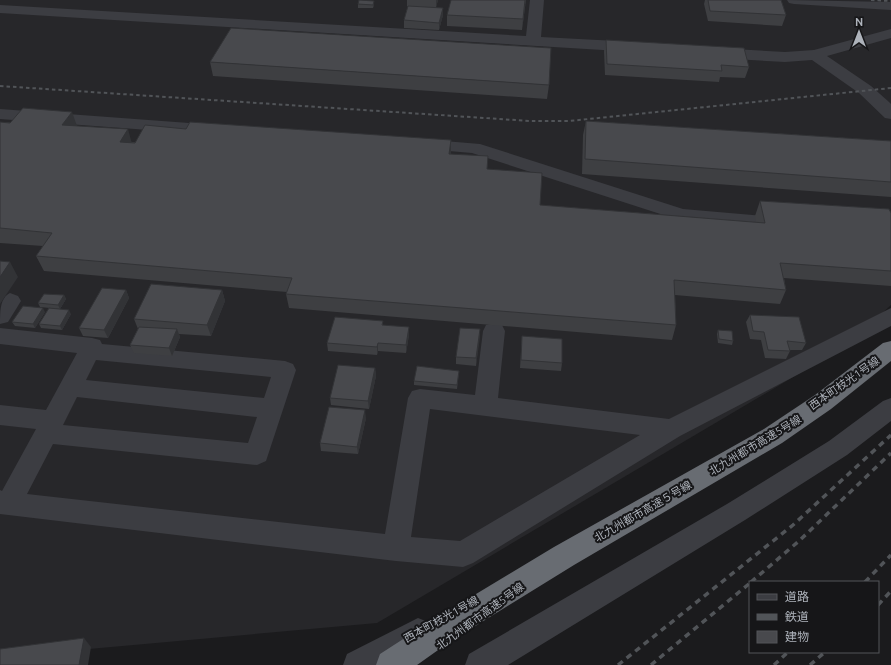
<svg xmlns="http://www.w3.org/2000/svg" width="891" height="665" font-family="Ubuntu,'Noto Sans JP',sans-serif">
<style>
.built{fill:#27272a}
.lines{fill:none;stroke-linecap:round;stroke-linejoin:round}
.minor{fill:#3c3d42;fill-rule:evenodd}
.highway{fill:#686c72;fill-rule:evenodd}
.rail-far1{stroke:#515458;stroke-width:2;stroke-dasharray:3.5 3;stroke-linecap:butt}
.rail{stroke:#515458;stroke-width:3.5;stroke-dasharray:6 5;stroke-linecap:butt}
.wall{fill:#3e3f42}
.shaded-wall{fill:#323336}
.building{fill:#48494d;stroke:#323336}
.labels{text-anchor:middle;stroke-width:4;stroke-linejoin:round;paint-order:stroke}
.street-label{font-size:11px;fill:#aeb3bb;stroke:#161618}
</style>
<rect width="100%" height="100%" fill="#1b1b1d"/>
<polygon class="built" points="0,0 891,0 891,305 849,344 377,623 0,657"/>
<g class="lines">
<g class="minor">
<polygon points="530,0 544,0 541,37 636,42 641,44 644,47 641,50 636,52 0,13 0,5 526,36"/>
<polygon points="787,0 891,2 891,10 794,4 789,3"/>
<polygon points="891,29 891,38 827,56 871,86 889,102 891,104 891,119 885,118 859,93 812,60 785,62 716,58 711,56 708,53 711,50 716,48 785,52 814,50"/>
<polygon points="0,109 216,125 222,126 225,130 222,134 216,135 0,119"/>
<polygon points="420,139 480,144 683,209 787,218 794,220 797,224 794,228 787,230 682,221 472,153 414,148 411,144 414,140"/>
<path d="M10,293L18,296L21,301L8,322L0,324C0,311 0,298 10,293Z"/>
<path d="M891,308V326L680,436L473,563L463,567L396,561L0,514V490L2,491L36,429L0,425V405L46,410L77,353L0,344V328L92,338L100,340L102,344L285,361L293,364L296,370L266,461L257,465L53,444L27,494L385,534L408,398L412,391L420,389L475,395L483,331L486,325L494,323L502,325L505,331L498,398L669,419ZM96,360L271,377L264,398L86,380ZM77,397L257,417L248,443L63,425ZM430,409L640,435L460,541L411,537Z"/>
<polygon points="891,398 891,421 847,455 745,520 508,665 465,665 469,654 727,504 829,441 883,401"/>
<polygon points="418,618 428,622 433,632 428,642 388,665 343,665 347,654"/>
</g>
<polygon class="highway" points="891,341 891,361 831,409 782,443 574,565 448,643 417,665 376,665 380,654 428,623 554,547 764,429 815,395 883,343"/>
<g class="rail-far1">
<polyline points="871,0 891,1"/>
<polyline points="0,86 530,121 569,121 891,88"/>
</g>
<g class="rail">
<polyline points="751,582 799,541 891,453"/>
<polyline points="865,582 891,555"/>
<polyline points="878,605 891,591"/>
<polyline points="618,665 793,525 891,435"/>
<polyline points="651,665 750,583"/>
<polyline points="774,665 788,652"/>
<polyline points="810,665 825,652"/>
</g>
</g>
<g class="wall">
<polygon points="407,0 438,0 436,7 443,15 439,30 404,28 404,20 408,6 407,6"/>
<polygon points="526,0 522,30 447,26 447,15"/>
<polygon points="705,0 781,0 786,15 782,26 708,21 704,4"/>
<polygon points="358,4 374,5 373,8 358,8"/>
<polygon points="606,40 749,67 745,78 720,77 719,82 605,75 604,51"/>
<polygon points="210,62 549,85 547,99 213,76"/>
<polygon points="586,121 891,141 891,197 582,174 583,135"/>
<polygon points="0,122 77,126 132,142 451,154 487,169 540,205 756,222 755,216 760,201 891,213 891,286 784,278 786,290 780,304 675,295 676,325 672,340 289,308 286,294 287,292 44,271 36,256 43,246 0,243"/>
<polygon points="126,290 129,298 108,338 83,336 79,328"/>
<polygon points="222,290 225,301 211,336 179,334 180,337 172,356 134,353 130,345 138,329 134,319"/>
<polygon points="64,295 66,299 60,309 40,307 38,303"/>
<polygon points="45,312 35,328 15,326 12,322"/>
<polygon points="71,314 62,330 41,328 39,324"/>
<polygon points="750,315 806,343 802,350 789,350 790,351 786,359 765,358 761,340 750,339 746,322"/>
<polygon points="383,321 383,325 409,335 406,353 378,351 377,355 328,351 327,343"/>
<polygon points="480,329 476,366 456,364 456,357"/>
<polygon points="718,330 733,341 732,345 718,343 717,334"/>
<polygon points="522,336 562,363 561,371 520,368"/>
<polygon points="375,368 376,376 369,409 331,405 330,398"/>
<polygon points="459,371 457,389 414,385 414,381"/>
<polygon points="366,418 358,454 321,451 320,443"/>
</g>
<g class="shaded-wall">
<polygon points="436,0 438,0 436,8"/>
<polygon points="526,0 525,7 522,30 523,19"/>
<polygon points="374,1 374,5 373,8 373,5"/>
<polygon points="443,8 443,15 439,30 439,23"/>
<polygon points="72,112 77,126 62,125"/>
<polygon points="128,129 132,144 120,142"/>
<polygon points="451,140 451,155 449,154"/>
<polygon points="10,262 18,277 0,304 0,277"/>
<polygon points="126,290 129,298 108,338 104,330"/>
<polygon points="222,290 225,301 211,336 207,325"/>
<polygon points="64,295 66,299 60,309 58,305"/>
<polygon points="43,308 45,312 35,328 33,324"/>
<polygon points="69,310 71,314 62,330 60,326"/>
<polygon points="409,327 409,335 406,353 406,345"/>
<polygon points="177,329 180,337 172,356 169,348"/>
<polygon points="480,329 480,337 476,366 476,358"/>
<polygon points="378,343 378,351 377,355 377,347"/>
<polygon points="375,368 376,376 369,409 368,401"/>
<polygon points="365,410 366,418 358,454 357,447"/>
<polygon points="84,638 91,647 88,665 79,665"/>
</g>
<g class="building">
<polygon points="359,0 374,1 373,5 358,4"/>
<polygon points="451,0 525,0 523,19 447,15"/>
<polygon points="708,0 781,0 786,15 710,11"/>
<polygon points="408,6 443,8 439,23 404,20"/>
<polygon points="231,28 551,48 549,85 210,62"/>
<polygon points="606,40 744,48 749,67 721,65 722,71 607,64"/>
<polygon points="23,108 72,112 62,125 128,129 120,142 135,143 145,125 186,129 190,122 451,140 449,154 488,156 487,169 542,173 540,205 765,223 760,201 889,209 891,213 891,271 780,263 786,290 674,280 676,325 286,294 292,278 36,256 52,233 0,228 0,122 10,123"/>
<polygon points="586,121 891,141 891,182 585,159"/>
<polygon points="0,261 10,262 0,277"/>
<polygon points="151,284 222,290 207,325 134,319"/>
<polygon points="102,288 126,290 104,330 79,328"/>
<polygon points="44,294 64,295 58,305 38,303"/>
<polygon points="23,306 43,308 33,324 12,322"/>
<polygon points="49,308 69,310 60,326 39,324"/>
<polygon points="750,315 799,317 806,343 787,341 790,351 768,350 764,332 753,331"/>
<polygon points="335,317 383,321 382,325 409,327 406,345 378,343 377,347 327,343"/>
<polygon points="139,327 177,329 169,348 130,345"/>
<polygon points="460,328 480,329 476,358 456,357"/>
<polygon points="718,330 732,331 733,341 719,339"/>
<polygon points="522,336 562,339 562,363 521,360"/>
<polygon points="338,365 375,368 368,401 330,398"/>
<polygon points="417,366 459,371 457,385 414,381"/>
<polygon points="329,407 365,410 357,447 320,443"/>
<polygon points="84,638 79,665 0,665 0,649"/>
</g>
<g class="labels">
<g class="street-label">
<text transform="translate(844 383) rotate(-35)" y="4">西本町枝光1号線</text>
<text transform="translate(755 445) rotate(-31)" y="4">北九州都市高速5号線</text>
<text transform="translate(643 511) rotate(-30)" y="4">北九州都市高速５号線</text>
<text transform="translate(480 616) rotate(-36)" y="4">北九州都市高速5号線</text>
<text transform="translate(441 619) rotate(-29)" y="4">西本町枝光1号線</text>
</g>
</g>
<rect x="749" y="581" width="130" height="72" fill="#161618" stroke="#535559"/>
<rect x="757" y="594" width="20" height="6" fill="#3c3d42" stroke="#535559"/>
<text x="785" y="601" font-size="12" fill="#aeb3bb">道路</text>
<rect x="757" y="614" width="20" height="6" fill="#515458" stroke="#535559"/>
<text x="785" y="621" font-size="12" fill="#aeb3bb">鉄道</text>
<rect x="757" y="631" width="20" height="12" fill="#48494d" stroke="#535559"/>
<text x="785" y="641" font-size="12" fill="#aeb3bb">建物</text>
<g transform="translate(859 32)" stroke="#161618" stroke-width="3" paint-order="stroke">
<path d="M0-3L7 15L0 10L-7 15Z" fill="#aeb3bb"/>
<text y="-6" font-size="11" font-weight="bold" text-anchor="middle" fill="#aeb3bb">N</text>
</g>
</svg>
